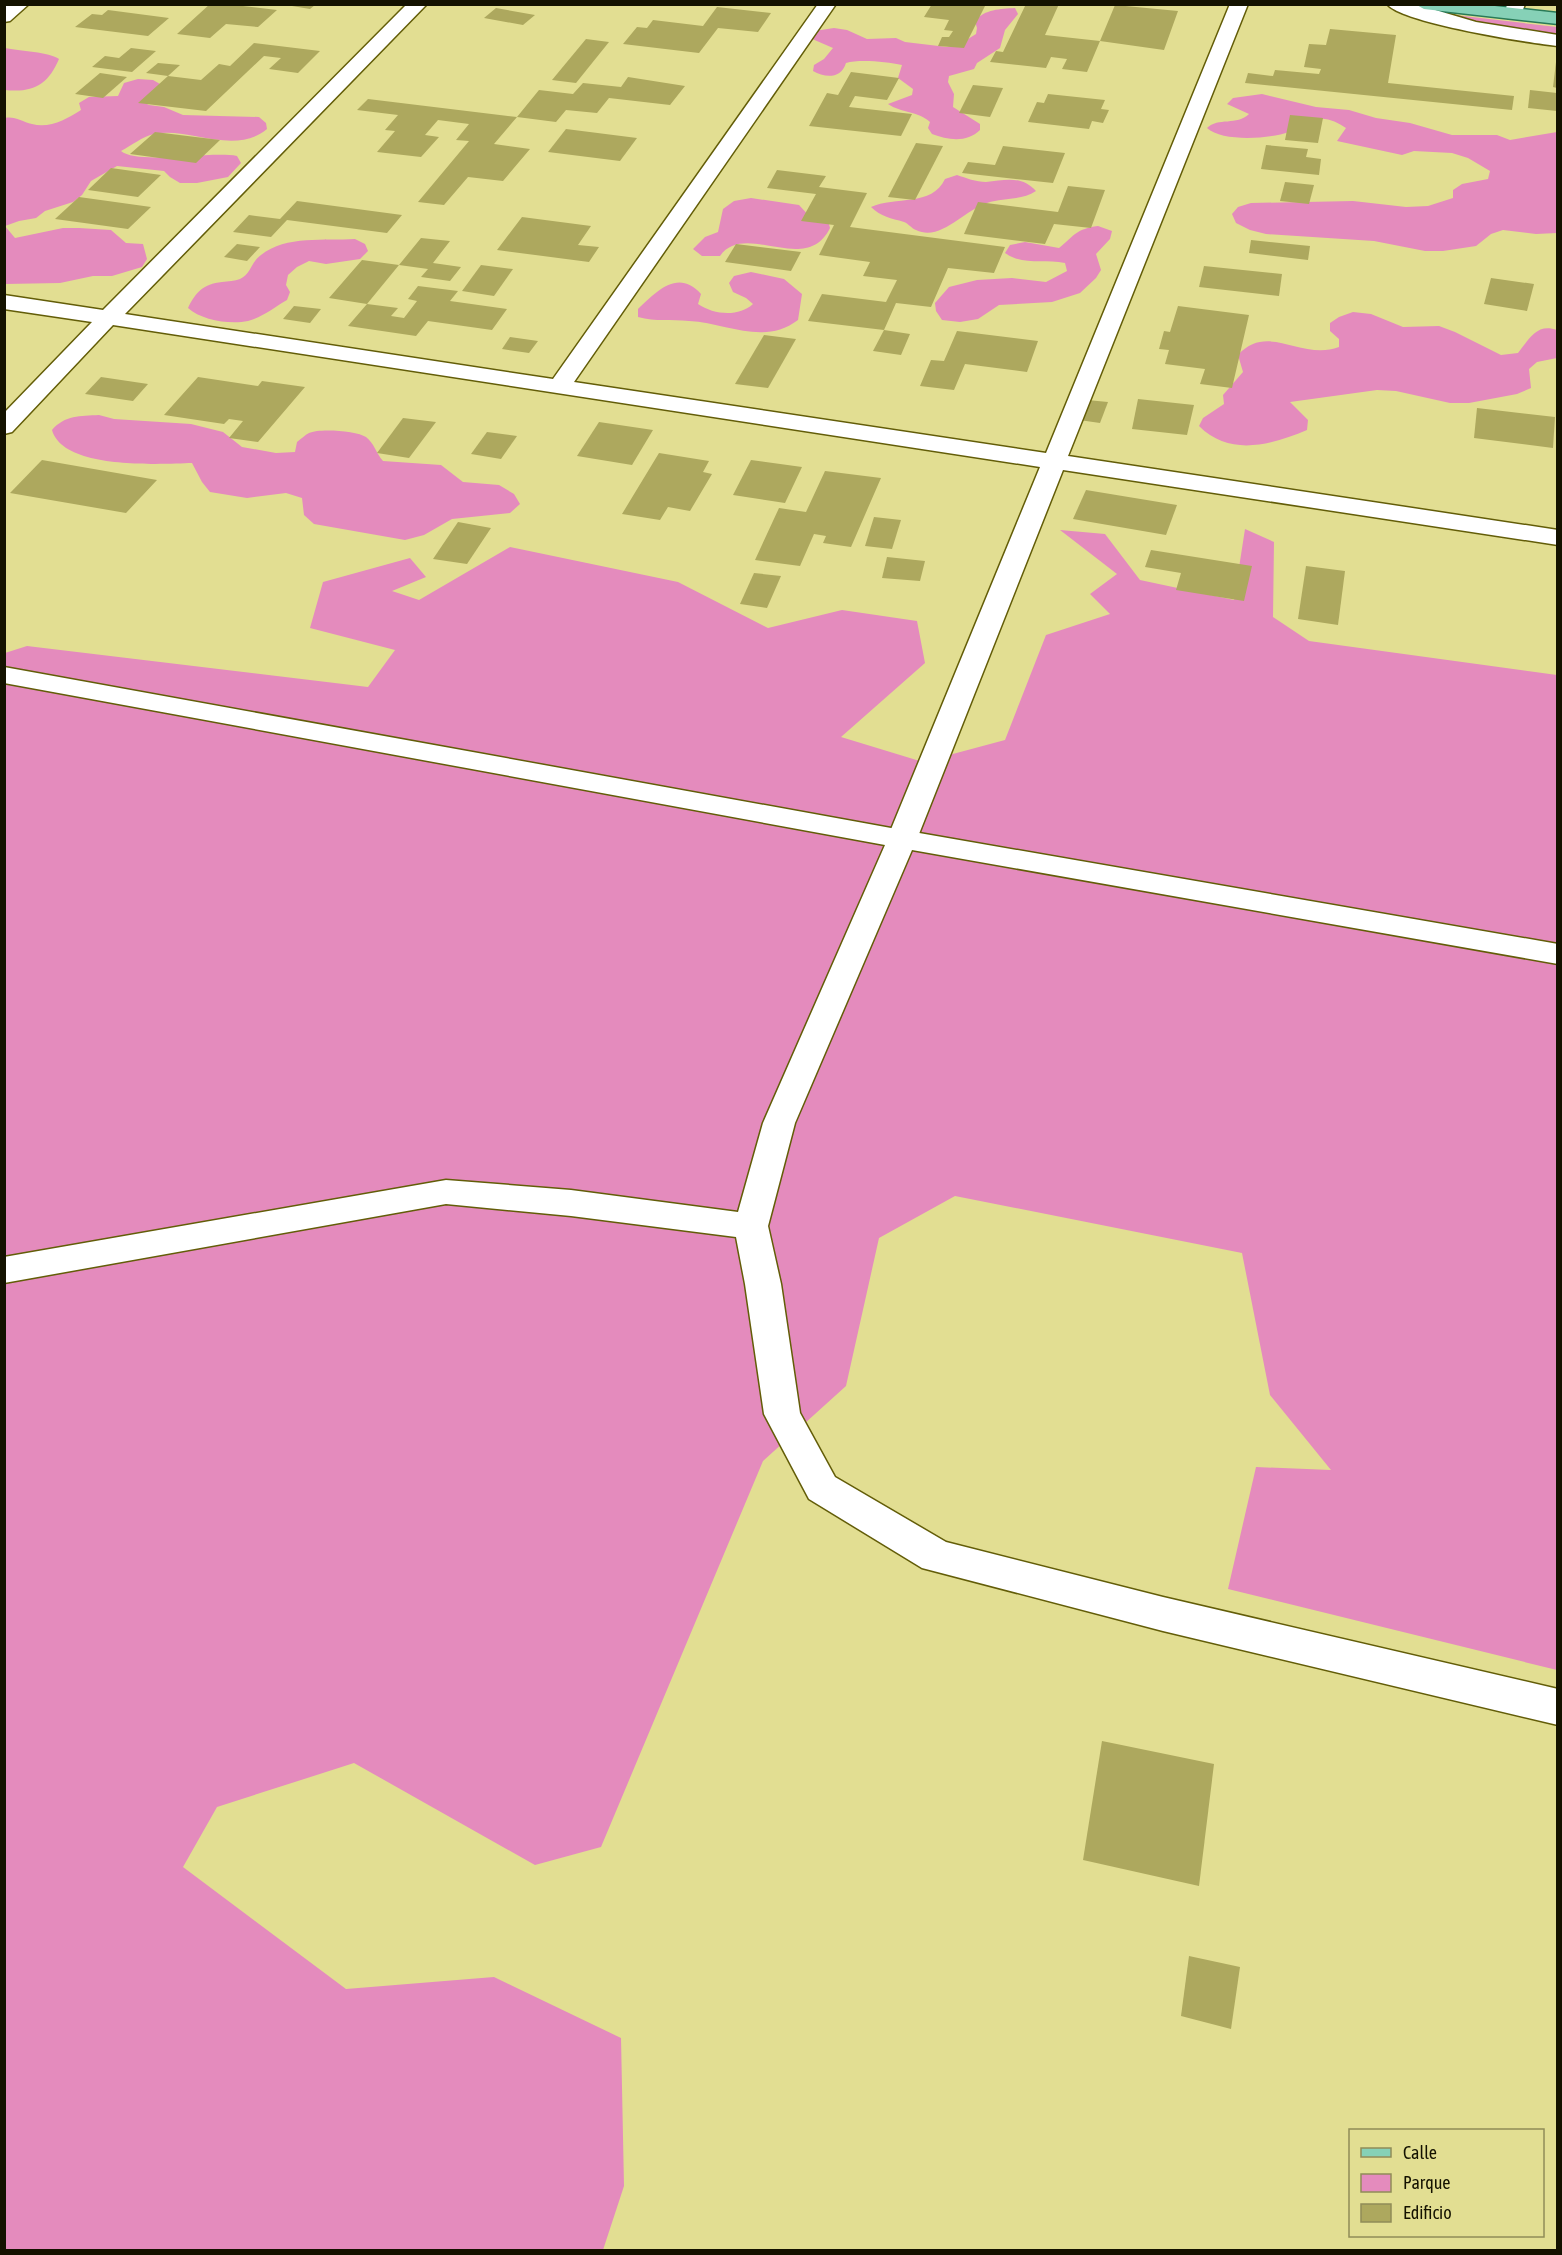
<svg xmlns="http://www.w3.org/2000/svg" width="1562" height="2255" font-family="'Asap Condensed',sans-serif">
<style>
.green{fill:#e48bbd}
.building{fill:#ada85e}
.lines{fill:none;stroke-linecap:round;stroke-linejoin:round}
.service-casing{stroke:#635d08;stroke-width:3}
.minor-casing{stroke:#635d08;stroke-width:3}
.primary-casing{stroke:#297a58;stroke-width:3}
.service{fill:#fff;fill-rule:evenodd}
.minor{fill:#fff;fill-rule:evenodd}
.primary{fill:#86d1b7;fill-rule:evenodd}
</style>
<rect width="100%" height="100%" fill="#e2de92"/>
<g class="green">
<path d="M1015,8L1018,14L1005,30L1000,48L977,63L974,69L949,76L948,82L954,94L953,107L980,124V130C967,143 948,140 932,134L928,128L930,122C918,111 901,113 888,104L912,95L913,89L898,78L902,65C887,62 860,59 846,63C841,79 825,78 813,71L814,65L824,59L833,48L810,38L808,32L834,28L847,30L867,39L896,38L905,42L947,47L960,44L976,34L977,28L975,21C985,9 1000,9 1015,8Z"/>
<polygon points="1446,14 1557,27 1557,35 1481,25"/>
<path d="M5,48C19,51 50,52 59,59C48,85 33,93 5,90Z"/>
<path d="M138,79L153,80L160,84L141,101L149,105L164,107L183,115L259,117L266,123L267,129C234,156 190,127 154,134C142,137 132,145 121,151C137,165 210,151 237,156L241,163L228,177L197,183H180L170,177L164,171L117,166L91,181L82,195L73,202L45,211L36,218L19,221L5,226L15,238L63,228H79L111,230L126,243L143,244L147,259L142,267L112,276H93L60,283L5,284V118C15,116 22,122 32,124C49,129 67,119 81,110L79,103L89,97L118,96L124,83Z"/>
<path d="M1262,94L1316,107L1349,110L1376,118L1410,123L1452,135H1497L1510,140L1557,132V233L1536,234L1503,230L1491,234L1476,246L1443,251H1425L1374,241L1266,234L1250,230L1236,223L1232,214L1238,207L1251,203L1353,201L1406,207L1428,206L1453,198V190L1462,184L1488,179L1490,171L1468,158L1452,153L1414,151L1402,155L1337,141L1346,128C1338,123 1329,118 1319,119C1309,121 1298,129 1289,132C1269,139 1222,142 1207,128C1218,117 1237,126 1249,114L1227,104L1233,98Z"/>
<path d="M957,175C966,178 976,182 986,182C1005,180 1021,175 1036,191C1021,201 1004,197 987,203C964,210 941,242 916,230C911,228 909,224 904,222C891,218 881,217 871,207C895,196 932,207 945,179Z"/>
<path d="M751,198L799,205L812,219L828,221L830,228C806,277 745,220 720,256H702L693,249L705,237L718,232L723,209L734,201Z"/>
<path d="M1098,226L1112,231L1110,239L1096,254L1101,270L1096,278L1080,293L1052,302L999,305L978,319L960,322L942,320L936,311L935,303L949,287L977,280L1012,278L1046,282L1067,271L1065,263C1044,259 1023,266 1005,253L1010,245L1025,242L1059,248C1075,235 1076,229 1098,226Z"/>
<path d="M355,239L365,244L368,251L360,259L326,264L309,261L297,267L288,275L286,285L290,292L287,300C275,307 261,318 248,321C230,325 201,320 188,308C196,292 203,284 222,282C228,281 235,281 240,279C251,274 251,262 261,255C286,235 325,241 355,239Z"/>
<path d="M751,272L784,279L802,294L798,320C763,346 728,323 689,321C671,319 656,322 638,317V309C656,292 678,268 701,294L698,304C714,315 739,317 753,304L746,298L733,292L729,283L734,276Z"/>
<path d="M1353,312L1371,314L1403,327L1439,326L1455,332L1501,355L1518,353C1530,338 1537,323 1557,330V358L1537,362L1529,369L1531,388L1517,394L1469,403H1450L1396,391L1377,390L1290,402L1308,420L1307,430C1271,445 1230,457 1199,426L1203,418L1224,404L1223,395L1243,372L1238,355C1268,322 1301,361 1339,347V339L1330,331V323L1339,317Z"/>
<path d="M99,415L114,419L191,424L223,432L242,447L276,453L295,452L297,442C301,439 305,435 309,433C320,428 357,431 366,437C374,443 376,453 383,461L441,465L463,482L499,485L514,494L520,504L510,513L452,519L424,535L405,540L314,524L304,515L302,498L286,493L247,498L210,492L202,482L192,463C160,464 63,470 52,430C65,415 80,416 99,415Z"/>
<polygon points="1245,529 1274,542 1273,617 1309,641 1557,675 1557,1670 1228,1589 1256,1467 1331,1470 1270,1395 1242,1253 955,1196 879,1238 846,1386 763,1461 601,1847 535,1865 354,1763 217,1807 183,1867 346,1989 494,1977 621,2038 624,2186 603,2250 5,2250 5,653 27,646 368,687 395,650 310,628 323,582 410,558 426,577 392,591 419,600 510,547 678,582 768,628 842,610 917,621 925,663 841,737 923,762 1005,740 1046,635 1110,614 1090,594 1117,574 1060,530 1105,534 1140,580 1234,600"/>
</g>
<g class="building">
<polygon points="210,4 245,4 243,6 277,10 258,27 226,24 210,38 177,34"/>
<polygon points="932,4 986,4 964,48 938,46 942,37 949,37 953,31 944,30 949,20 924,17"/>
<polygon points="1026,4 1059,4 1045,35 1100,41 1115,5 1178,11 1164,50 1100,41 1087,72 1062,69 1067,59 1051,57 1046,68 990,62 996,51 1003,52"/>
<polygon points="286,5 315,5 310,9"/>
<polygon points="717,7 771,13 758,32 718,28 699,53 623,44 637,27 647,28 653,20 703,26"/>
<polygon points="496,8 535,15 523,25 484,18"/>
<polygon points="108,10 169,18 148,36 75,27 92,14 102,15"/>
<polygon points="1330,29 1396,35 1388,83 1514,96 1512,110 1245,83 1248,73 1273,76 1275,70 1319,74 1321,69 1304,67 1309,44 1326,45"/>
<polygon points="586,39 609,42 576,83 552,80"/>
<polygon points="254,43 320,51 298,73 269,69 281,58 264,56 206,111 138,103 168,76 201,80 219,64 230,66"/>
<polygon points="131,48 156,51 132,72 92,67 105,56 119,58"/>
<polygon points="1556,62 1557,62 1557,88 1553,87"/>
<polygon points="158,63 180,65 168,76 146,73"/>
<polygon points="851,72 899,78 887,100 855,96 849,107 912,114 901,136 809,126 827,93 838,95"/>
<polygon points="100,73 127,77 103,98 75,94"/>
<polygon points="628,77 685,86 670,105 609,98 597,113 566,110 556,122 517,117 539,90 573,94 583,83 621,87"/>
<polygon points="973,85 1003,88 990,117 959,113"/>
<polygon points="1530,90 1557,93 1557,111 1528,108"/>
<polygon points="1048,94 1105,100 1101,109 1109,110 1103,123 1092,121 1089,129 1028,122 1037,102 1044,103"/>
<polygon points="368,99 517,117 494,144 530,149 503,181 468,177 444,205 418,202 469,141 456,140 469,124 438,120 425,135 439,137 421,157 377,152 395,131 385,130 398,115 357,110"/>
<polygon points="1290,115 1323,118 1318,143 1285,140"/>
<polygon points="566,129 637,138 620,161 548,152"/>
<polygon points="155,132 220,140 196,163 130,154"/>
<polygon points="916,143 943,146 915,200 888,197"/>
<polygon points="1266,145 1308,149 1306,157 1321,159 1319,175 1261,169"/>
<polygon points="1003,146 1065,153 1053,183 962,173 968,162 995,165"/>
<polygon points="111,168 161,175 138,197 88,190"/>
<polygon points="777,170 826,176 819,187 867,193 850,227 1005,247 994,273 948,268 931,307 896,303 884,330 808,321 822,294 886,302 897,280 863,276 870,262 819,255 834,225 801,221 816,194 767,188"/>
<polygon points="1285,182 1314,185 1309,204 1280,201"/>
<polygon points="1068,186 1105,190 1091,228 1054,224 1045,244 964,234 978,202 1058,212"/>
<polygon points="79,197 151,207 128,229 55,219"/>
<polygon points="297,201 402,215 387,233 287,220 271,237 233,232 249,215 280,219"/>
<polygon points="522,217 591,226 578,245 599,247 589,262 497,250"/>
<polygon points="421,238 450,241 433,263 461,267 450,281 421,277 428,269 399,265 367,304 329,298 362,260 399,265"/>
<polygon points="1251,240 1310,246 1308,260 1249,253"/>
<polygon points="237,244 260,247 247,261 224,257"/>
<polygon points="736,244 801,252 791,271 725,262"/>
<polygon points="481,265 513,269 494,296 462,291"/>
<polygon points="1204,266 1282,274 1279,296 1199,287"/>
<polygon points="1491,278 1534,284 1527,311 1484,304"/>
<polygon points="418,286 458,291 450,301 507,309 492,330 428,321 416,336 348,326 367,304 398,308 391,316 404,318 417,301 408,299"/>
<polygon points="294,306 321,309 310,323 283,319"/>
<polygon points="1178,306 1249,315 1232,388 1200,384 1205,369 1165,364 1169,350 1159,349 1164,331 1170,332"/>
<polygon points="884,330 910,334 901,355 873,351"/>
<polygon points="957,331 1038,341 1027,372 965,364 954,390 920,386 931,360 944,361"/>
<polygon points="764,335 796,339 768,388 735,384"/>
<polygon points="510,337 538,341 529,353 502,349"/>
<polygon points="101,377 148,384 133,401 85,394"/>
<polygon points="198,377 258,386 262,381 305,387 258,442 229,438 243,421 229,419 224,424 164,415"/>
<polygon points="1138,399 1194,405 1187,435 1132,429"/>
<polygon points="1087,400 1108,402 1100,423 1079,420"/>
<polygon points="1477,408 1555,417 1553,448 1474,438"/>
<polygon points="403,418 436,422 409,458 377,453"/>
<polygon points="599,422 653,430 632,465 577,456"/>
<polygon points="487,432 517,436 501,459 471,454"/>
<polygon points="659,453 709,461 703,472 712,474 690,511 668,507 660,520 622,514"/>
<polygon points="42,460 157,480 126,513 10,493"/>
<polygon points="751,460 802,467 785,503 733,495"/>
<polygon points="825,471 881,478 851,547 823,543 826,536 814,534 800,566 755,560 779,508 806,512"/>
<polygon points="1086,490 1177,505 1166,535 1073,519"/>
<polygon points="874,517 901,520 892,549 865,546"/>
<polygon points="458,522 491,528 467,564 433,559"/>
<polygon points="1151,550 1252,566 1244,601 1176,590 1181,573 1145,567"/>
<polygon points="887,557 925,561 920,581 882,578"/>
<polygon points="1306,566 1345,571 1338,625 1298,619"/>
<polygon points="754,573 781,576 767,608 740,604"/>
<polygon points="1102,1741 1214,1764 1199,1886 1083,1860"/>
<polygon points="1189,1956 1240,1967 1231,2029 1181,2016"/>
</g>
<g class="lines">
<g class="service-casing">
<polygon id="service" points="4,667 902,830 1558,944 1558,964 912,850 795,1123 768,1226 781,1284 800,1413 835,1477 946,1542 1163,1597 1558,1689 1558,1725 1163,1631 922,1568 809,1499 764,1414 745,1284 736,1237 571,1216 446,1204 4,1283 4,1257 446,1180 571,1190 738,1212 763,1123 885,845 4,683"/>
</g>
<g class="minor-casing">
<g id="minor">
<polygon points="8,4 29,4 10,21 4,22 4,8"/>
<polygon points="407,4 427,4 125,314 553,379 818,4 836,4 574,382 1046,453 1230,4 1248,4 1068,456 1558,530 1558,545 1063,470 917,839 912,846 902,848 892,846 887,839 1040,467 113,325 12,432 4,434 4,413 92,322 4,309 4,295 103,310"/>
<path d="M1387,4H1415L1476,22L1558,35V46C1529,43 1402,23 1387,4Z"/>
<polygon points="1507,4 1525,4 1520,18 1508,18 1505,14"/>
</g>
</g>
<g class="primary-casing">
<polygon id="primary" points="1415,4 1477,4 1558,13 1558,24 1424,9"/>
</g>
<use href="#service" class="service"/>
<use href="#minor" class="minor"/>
<use href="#primary" class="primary"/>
</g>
<rect width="1562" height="2255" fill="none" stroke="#141200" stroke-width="12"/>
<rect x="1349" y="2129" width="195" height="108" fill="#e2de92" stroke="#908c58" stroke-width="1.5"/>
<rect x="1361" y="2148" width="30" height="9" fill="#86d1b7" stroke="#908c58" stroke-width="1.5"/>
<text x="1403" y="2159" font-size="18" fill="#141200">Calle</text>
<rect x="1361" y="2174" width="30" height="18" fill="#e48bbd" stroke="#908c58" stroke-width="1.5"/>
<text x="1403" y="2189" font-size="18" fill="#141200">Parque</text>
<rect x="1361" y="2204" width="30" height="18" fill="#ada85e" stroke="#908c58" stroke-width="1.5"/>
<text x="1403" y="2219" font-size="18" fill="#141200">Edificio</text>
</svg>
